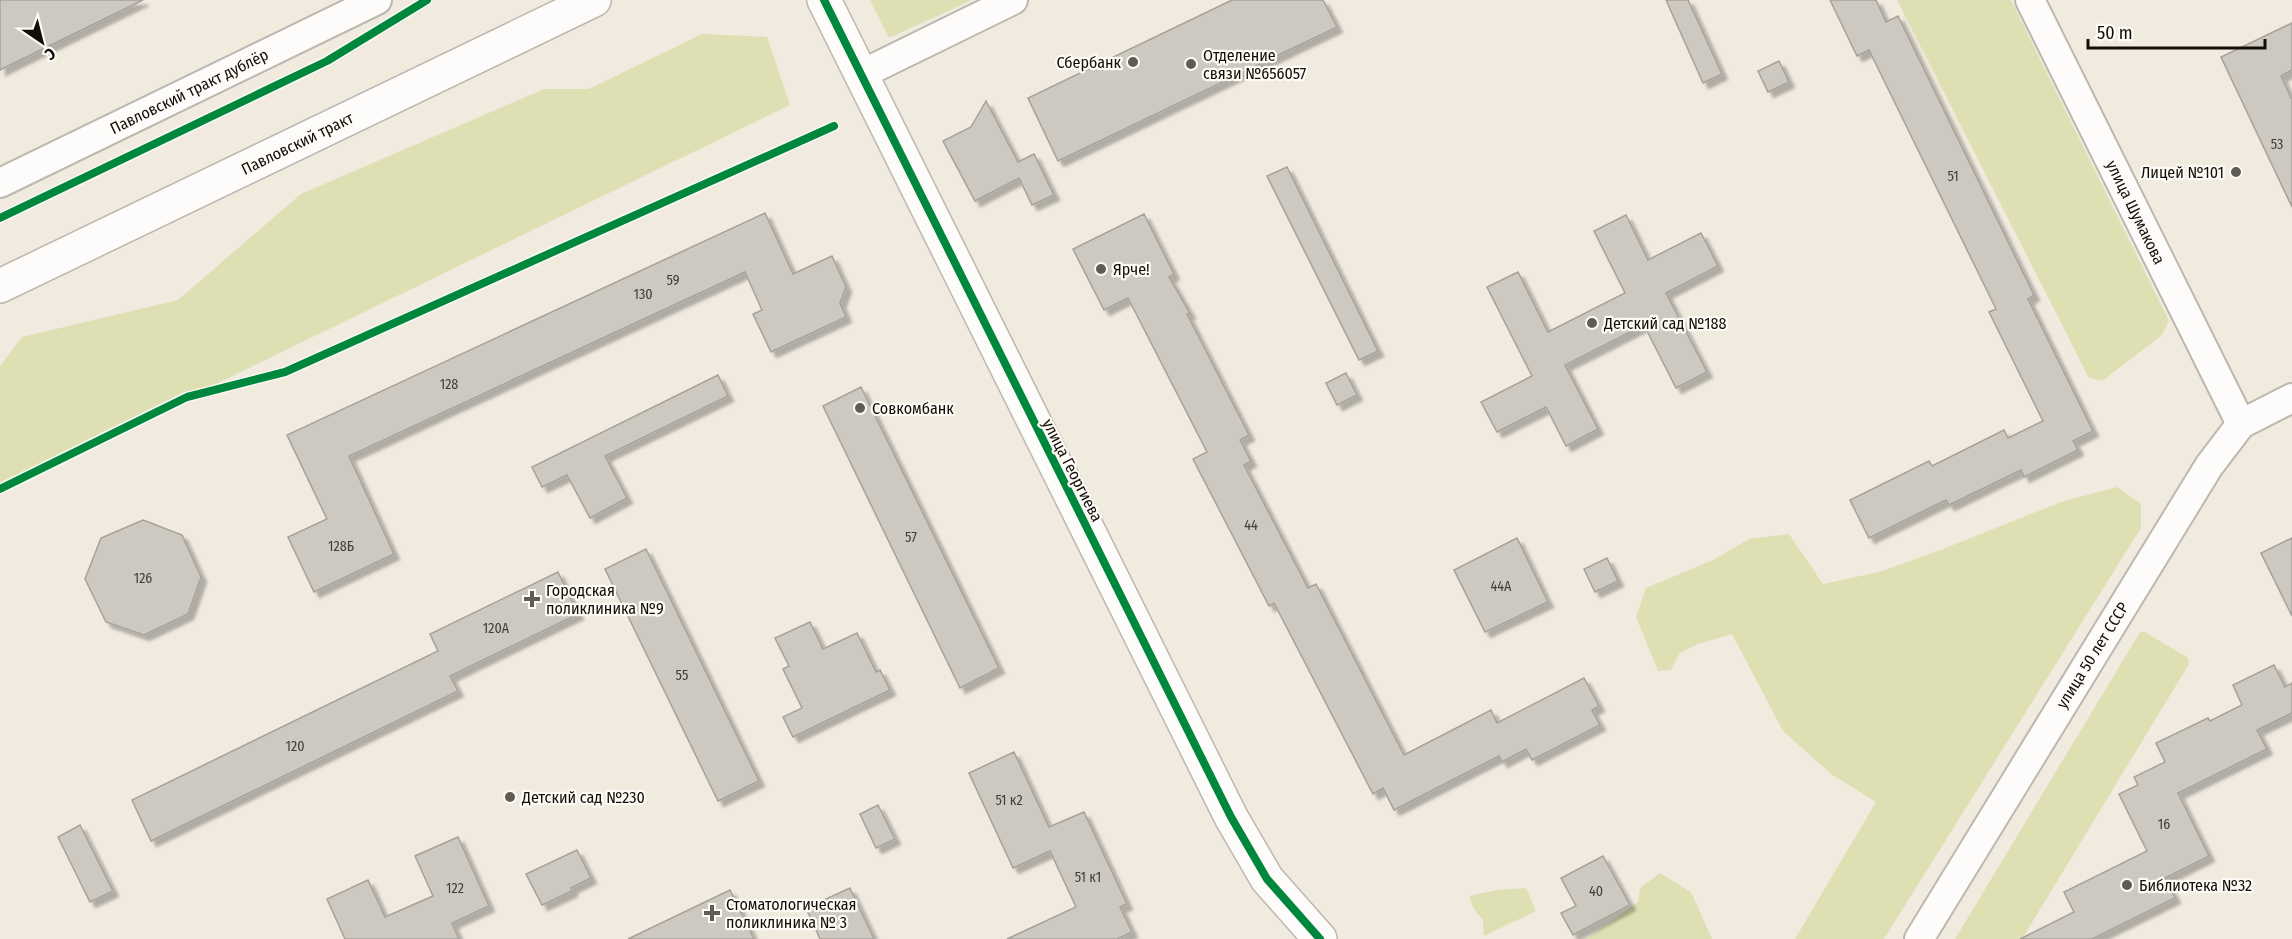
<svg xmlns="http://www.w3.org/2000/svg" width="2292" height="939" font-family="'Fira Sans Condensed',sans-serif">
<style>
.green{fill:#dee0b4}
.building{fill:#cec9c0;stroke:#a6a199;stroke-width:1.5;filter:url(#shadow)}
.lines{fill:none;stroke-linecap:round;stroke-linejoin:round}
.street-casing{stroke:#bdb8af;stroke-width:32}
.secondary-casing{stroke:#bdb8af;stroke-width:36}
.primary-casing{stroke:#bdb8af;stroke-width:36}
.street{stroke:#fdfcfa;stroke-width:28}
.secondary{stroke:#fdfcfa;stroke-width:33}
.primary{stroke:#fdfcfa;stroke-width:33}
.cycleway-casing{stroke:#fdfbf6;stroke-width:11}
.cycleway{stroke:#00873e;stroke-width:8}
.poi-dot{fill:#605b53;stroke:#fdfbf6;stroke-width:2}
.labels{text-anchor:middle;stroke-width:4.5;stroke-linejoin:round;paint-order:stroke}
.number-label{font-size:14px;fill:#413d35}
.poi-label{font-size:16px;fill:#120e07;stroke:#fdfbf6;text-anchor:start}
.street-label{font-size:16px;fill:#120e07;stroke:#fdfbf6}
</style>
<defs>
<filter id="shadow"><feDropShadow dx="5.5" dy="5.5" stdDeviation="1.5" flood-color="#0004"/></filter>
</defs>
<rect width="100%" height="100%" fill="#f0eadf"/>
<g class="green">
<polygon points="870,0 972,0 889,38"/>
<polygon points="1897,0 2011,0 2169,321 2162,335 2102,381 2089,378"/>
<polygon points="702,34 767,37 790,105 0,489 0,366 22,337 178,300 301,194 544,89 589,89"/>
<polygon points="2117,487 2141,504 2141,528 1884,939 1795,939 1876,802 1831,774 1783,731 1732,634 1698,644 1680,653 1671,670 1658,671 1636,617 1646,588 1713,560 1749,539 1789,534 1823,584 1879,572 1938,551 2061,502"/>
<polygon points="2140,632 2145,632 2188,658 2189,664 2022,939 1955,939"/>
<polygon points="1660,873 1691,892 1712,939 1586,939 1638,902 1640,888"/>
<polygon points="1526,888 1536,911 1484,936 1483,920 1474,909 1469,896 1497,890"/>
</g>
<g class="building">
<polygon points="0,0 143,0 0,70"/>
<polygon points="1232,0 1323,0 1337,27 1058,161 1028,98"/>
<polygon points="1666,0 1688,0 1722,74 1703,83"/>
<polygon points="1830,0 1876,0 1886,22 1898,16 2034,295 2028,299 2093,431 2073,441 2078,450 2024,477 2021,470 1949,505 1946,500 1869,538 1850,500 1929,461 1932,466 2004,430 2008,438 2043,421 1989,312 1996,309 1869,50 1857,56"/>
<polygon points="2292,23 2292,70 2281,76 2292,100 2292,207 2221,57"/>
<polygon points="1779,61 1789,82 1768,92 1758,71"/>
<polygon points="986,101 1018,162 1034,154 1054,195 1032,205 1019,178 975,201 943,141 971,127"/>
<polygon points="1287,167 1378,351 1359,360 1267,176"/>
<polygon points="765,213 793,274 832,256 846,287 840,303 846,317 771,352 753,314 762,310 745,272 349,456 394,554 314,592 288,537 327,519 287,435"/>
<polygon points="1144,214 1174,274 1169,277 1190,313 1187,314 1249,435 1240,440 1251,461 1244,465 1308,588 1316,584 1404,755 1491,710 1497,723 1584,678 1599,706 1592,710 1600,725 1532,760 1526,749 1502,762 1499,756 1394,810 1383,788 1373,794 1274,603 1269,606 1193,459 1207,452 1128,298 1104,310 1073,249"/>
<polygon points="1626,215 1648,260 1701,233 1718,266 1666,293 1707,372 1676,388 1644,325 1565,365 1598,429 1566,446 1546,407 1497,432 1481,402 1532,376 1487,287 1518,272 1548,332 1625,293 1594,231"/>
<polygon points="1346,373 1357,395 1337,405 1326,383"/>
<polygon points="718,375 728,396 605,456 627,498 590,518 567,475 542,487 532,467"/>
<polygon points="861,387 999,668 960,688 823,406"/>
<polygon points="143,520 182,535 201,577 188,614 144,635 106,622 85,579 101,538"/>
<polygon points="1517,538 1548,602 1485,632 1454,570"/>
<polygon points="2292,538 2292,616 2261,553"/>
<polygon points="646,549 759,781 718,801 605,569"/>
<polygon points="1607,558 1618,581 1595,592 1584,569"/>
<polygon points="558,572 578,614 450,676 458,691 151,841 132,800 438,651 430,634"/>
<polygon points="810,622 823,649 857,633 876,672 880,670 890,690 793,737 783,717 802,708 783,669 789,666 775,638"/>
<polygon points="2274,665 2285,687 2292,683 2292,713 2257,730 2267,749 2178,793 2209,856 2165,878 2175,898 2092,939 2020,939 2074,912 2064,892 2147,851 2119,794 2138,785 2134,777 2165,762 2156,743 2208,718 2210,721 2242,705 2233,685"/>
<polygon points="1014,752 1049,827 1084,812 1127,904 1120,907 1132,932 1117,939 1007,939 1076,907 1050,851 1013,868 969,773"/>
<polygon points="878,805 895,839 876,848 860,814"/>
<polygon points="80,825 113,891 90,902 58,837"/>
<polygon points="458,837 489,906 452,923 459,939 345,939 327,899 368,880 385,917 433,896 415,856"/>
<polygon points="577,850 591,878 571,888 572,891 542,905 526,874"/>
<polygon points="1603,856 1630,905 1573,935 1561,913 1576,906 1561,878"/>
<polygon points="850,888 874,939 820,939 806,908"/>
<polygon points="730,890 754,939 628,939"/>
</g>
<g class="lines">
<g class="street-casing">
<g id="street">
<polyline points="2030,0 2241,424"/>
<polyline points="860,75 1013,0"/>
<polyline points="0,183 377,0"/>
<polyline points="1919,939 2209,466 2241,424 2292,398"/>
</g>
</g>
<g class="secondary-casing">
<polyline id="secondary" points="824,0 1231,817 1267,879 1320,939"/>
</g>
<g class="primary-casing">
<polyline id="primary" points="0,286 594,0"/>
</g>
<use href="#street" class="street"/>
<use href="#secondary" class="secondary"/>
<use href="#primary" class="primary"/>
<g class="cycleway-casing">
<g id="cycleway">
<polyline points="824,0 1231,817 1267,879 1320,939"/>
<polyline points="0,218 327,61 427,0"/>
<polyline points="0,489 187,397 285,372 834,126"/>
</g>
</g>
<use href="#cycleway" class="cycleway"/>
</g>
<g class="poi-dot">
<circle cx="1133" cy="62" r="6"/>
<circle cx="1191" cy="64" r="6"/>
<circle cx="2236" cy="172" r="6"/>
<circle cx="1101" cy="269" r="6"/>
<circle cx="1592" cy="323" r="6"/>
<circle cx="860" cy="408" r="6"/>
<path d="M529 590h6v6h6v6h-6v6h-6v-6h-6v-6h6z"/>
<circle cx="510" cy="797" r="6"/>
<circle cx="2127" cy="885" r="6"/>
<path d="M709 904h6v6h6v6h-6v6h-6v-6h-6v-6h6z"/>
</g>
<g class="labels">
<g class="number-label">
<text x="2277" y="149">53</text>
<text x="1953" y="181">51</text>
<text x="673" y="285">59</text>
<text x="643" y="299">130</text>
<text x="449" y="389">128</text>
<text x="1251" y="530">44</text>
<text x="911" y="542">57</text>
<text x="341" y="551">128Б</text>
<text x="143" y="583">126</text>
<text x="1501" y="591">44А</text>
<text x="496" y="633">120А</text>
<text x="682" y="680">55</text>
<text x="295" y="751">120</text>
<text x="1009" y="805">51 к2</text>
<text x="2164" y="829">16</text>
<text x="1088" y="882">51 к1</text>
<text x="455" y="893">122</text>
<text x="1596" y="896">40</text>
</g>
<g class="poi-label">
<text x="1203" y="61">Отделение<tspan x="1203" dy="18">связи №656057</tspan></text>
<text x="1121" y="68" text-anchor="end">Сбербанк</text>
<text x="2224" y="178" text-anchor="end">Лицей №101</text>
<text x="1113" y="275">Ярче!</text>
<text x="1604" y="329">Детский сад №188</text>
<text x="872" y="414">Совкомбанк</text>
<text x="546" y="596">Городская<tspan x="546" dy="18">поликлиника №9</tspan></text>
<text x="522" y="803">Детский сад №230</text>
<text x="2139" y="891">Библиотека №32</text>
<text x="726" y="910">Стоматологическая<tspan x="726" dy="18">поликлиника № 3</tspan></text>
</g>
<g class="street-label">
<text transform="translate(189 91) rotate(-26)" y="6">Павловский тракт дублёр</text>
<text transform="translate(297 143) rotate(-26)" y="6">Павловский тракт</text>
<text transform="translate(2136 212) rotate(64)" y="6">улица Шумакова</text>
<text transform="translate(1073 470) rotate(63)" y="6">улица Георгиева</text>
<text transform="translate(2092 655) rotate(-58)" y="6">улица 50 лет СССР</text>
</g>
</g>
<g transform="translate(42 42) rotate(145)" stroke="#fdfbf6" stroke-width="4.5" paint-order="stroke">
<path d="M0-4.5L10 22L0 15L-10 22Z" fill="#120e07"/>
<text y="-9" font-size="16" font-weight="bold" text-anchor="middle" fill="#120e07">С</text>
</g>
<path d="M2088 39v9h177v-9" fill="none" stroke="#120e07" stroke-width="3"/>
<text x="2097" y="39" font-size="18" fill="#120e07" stroke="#fdfbf6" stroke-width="4.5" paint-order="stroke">50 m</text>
</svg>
